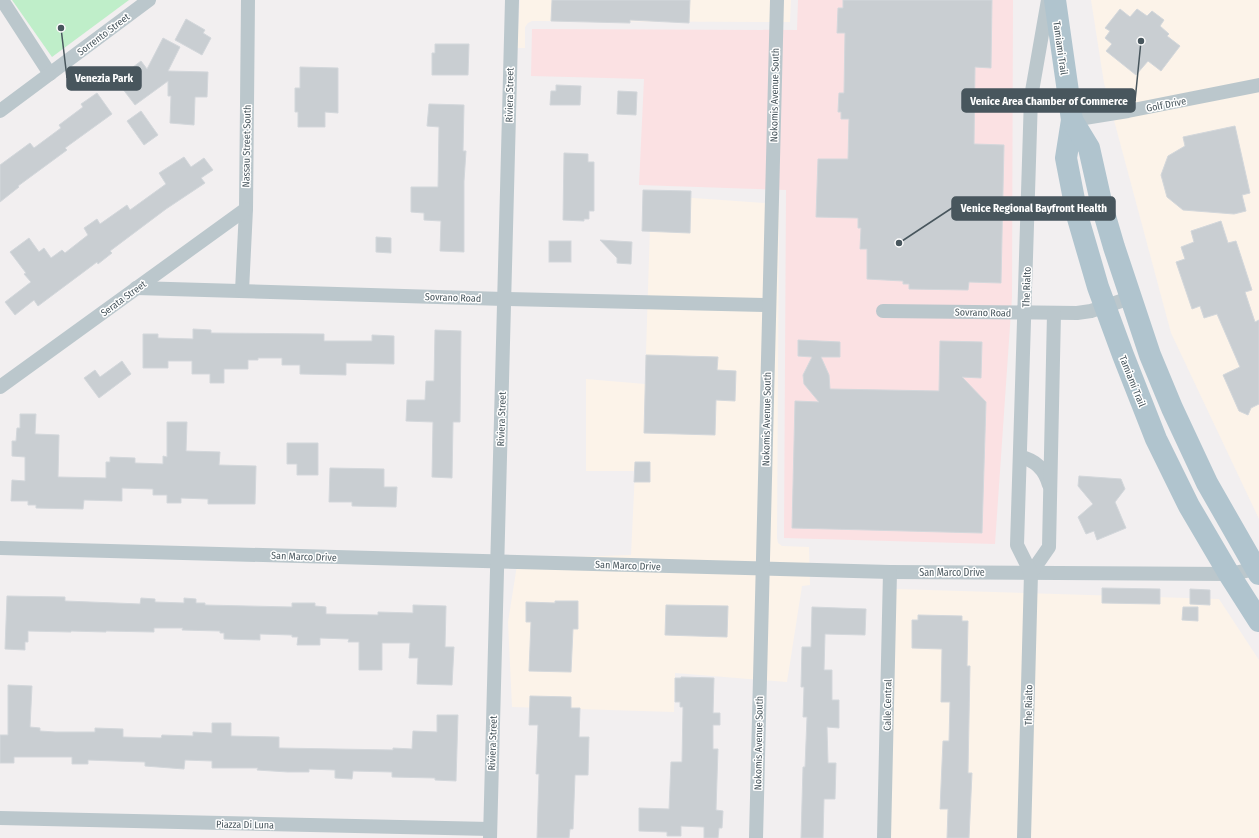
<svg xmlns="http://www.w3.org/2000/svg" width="1259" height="838" font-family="'Fira Sans Condensed',sans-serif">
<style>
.commercial{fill:#fcf3e9}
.medical{fill:#fbe1e3}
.green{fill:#bfeec9}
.building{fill:#c9ced2;stroke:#d3d7db}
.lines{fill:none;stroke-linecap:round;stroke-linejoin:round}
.minor{stroke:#bbc7cc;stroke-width:14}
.primary{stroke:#b0c4ce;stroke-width:22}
.labels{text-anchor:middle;stroke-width:3;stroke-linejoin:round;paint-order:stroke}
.street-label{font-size:10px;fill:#48565d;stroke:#fff}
.leader{fill:none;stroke:#48565d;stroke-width:1.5}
.callout-dot{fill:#48565d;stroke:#fff;stroke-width:1.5}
.callout{fill:#48565d;stroke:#48565d;stroke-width:1.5}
.callout-label{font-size:11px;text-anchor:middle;font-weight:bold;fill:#fff}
</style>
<rect width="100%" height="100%" fill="#f2eff0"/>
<g class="commercial">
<polygon points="520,0 791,0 790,22 532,21 528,23 525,27 525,48 517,48"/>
<polygon points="1091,0 1259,0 1259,519 1171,333 1104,83"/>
<polygon points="651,195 779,204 777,538 778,543 782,546 809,547 810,585 802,586 787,682 675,673 674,712 512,707 508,622 518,559 631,555 635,471 586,471 586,379 645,384"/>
<polygon points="896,589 1219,599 1259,660 1259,838 888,838"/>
</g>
<polygon class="medical" points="798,0 1013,0 1012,297 995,544 784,538 786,190 639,185 644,79 531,76 532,29 797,30"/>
<polygon class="green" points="12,0 129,0 52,57"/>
<g class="building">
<polygon points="552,0 690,0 689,23 630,20 630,23 551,21"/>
<polygon points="843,0 992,0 991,68 975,67 974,144 1004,145 1001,283 969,282 968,290 909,289 909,284 903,284 903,281 867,279 867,249 860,249 861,228 858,228 858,218 816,217 818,159 848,159 849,119 841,119 841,112 838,112 839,93 844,93 845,33 837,33 838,8 843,8"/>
<polygon points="1120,9 1130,17 1137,9 1147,16 1152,11 1164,20 1160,26 1169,34 1167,36 1180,46 1161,71 1148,61 1136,75 1106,51 1112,44 1105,38 1110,31 1105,28"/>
<polygon points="186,19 205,30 203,33 211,38 202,55 175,40"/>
<polygon points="163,38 180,47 168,71 208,72 207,97 195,97 194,125 170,123 171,96 168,96 168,81 135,105 116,80 141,61 147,69"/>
<polygon points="435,44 469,44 468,75 432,75 432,53 435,53"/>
<polygon points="300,67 338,68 338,113 325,112 325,127 298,127 298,112 295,112 295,88 300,88"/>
<polygon points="556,85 581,86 580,105 550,105 551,91 556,91"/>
<polygon points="618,91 637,92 636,115 617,114"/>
<polygon points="97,93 112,114 65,148 67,150 18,186 19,187 0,202 0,165 30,143 34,148 61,128 59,125 83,107 81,104"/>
<polygon points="429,104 464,105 463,151 466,151 464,181 464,252 440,251 441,221 424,220 424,213 411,212 411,187 438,187 439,127 427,126"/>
<polygon points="141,111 158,135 144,145 127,121"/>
<polygon points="1235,126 1250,193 1242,195 1246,211 1234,214 1183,210 1167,197 1161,175 1168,156 1185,146 1183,137"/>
<polygon points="564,153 588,154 588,162 594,162 594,211 589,211 589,219 584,219 584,221 563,220"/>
<polygon points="184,157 191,167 204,158 213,170 201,178 205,183 166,209 110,251 112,253 98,264 97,262 38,306 34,300 15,315 5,302 31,282 24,274 26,273 10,252 29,238 39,252 44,248 51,258 62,250 65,253 88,235 84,228 97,219 100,224 127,205 130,210 166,184 159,173"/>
<polygon points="643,190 691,191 690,233 642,231"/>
<polygon points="1221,221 1228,243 1236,241 1252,290 1245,292 1255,322 1259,320 1259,404 1251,408 1248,415 1239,411 1223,375 1240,367 1217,314 1204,318 1200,306 1192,309 1176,262 1185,259 1181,247 1194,242 1191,231"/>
<polygon points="376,237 391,238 391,253 376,252"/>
<polygon points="600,240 632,242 631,264 617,263 617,258"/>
<rect x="549" y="241" width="22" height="21"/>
<polygon points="193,329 211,330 211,333 324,334 324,341 372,341 372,335 394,336 394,364 346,363 346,375 300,374 300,365 282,365 282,358 258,358 258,360 248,360 248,369 224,369 224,383 210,383 210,374 192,374 192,361 168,361 168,368 143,368 143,334 158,334 158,338 193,339"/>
<polygon points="435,330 461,331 460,422 453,422 452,478 432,477 433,422 406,421 407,400 425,400 426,381 434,381"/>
<polygon points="798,340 840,342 840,357 821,357 829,375 830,389 939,391 940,341 982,342 981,378 962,377 986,402 982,533 792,528 795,401 819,402 804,384 803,375 812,357 798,356"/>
<polygon points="646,355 718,357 717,370 736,371 735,401 716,400 715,435 644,433"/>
<polygon points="122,361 131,374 99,398 84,378 95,370 100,377"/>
<polygon points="20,414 36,414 35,434 59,435 58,477 106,478 106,462 110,462 110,457 135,458 135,463 163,464 163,456 167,457 167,422 187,422 186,451 220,452 219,465 256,466 255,504 208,504 208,499 181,498 181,503 167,503 167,495 153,495 153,489 122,488 122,501 84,500 83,509 36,508 36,505 28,505 28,501 11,501 12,480 25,481 25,457 12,456 12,441 16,441 17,428 20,428"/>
<polygon points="287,443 318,443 318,475 297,475 297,464 287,464"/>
<polygon points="635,462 650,462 650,482 634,482"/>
<polygon points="330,468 384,469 384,487 397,487 396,507 352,506 352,502 329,502"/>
<polygon points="1079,476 1121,479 1125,489 1115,502 1126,528 1097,540 1094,531 1086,534 1078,517 1093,504 1078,486"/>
<polygon points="1102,588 1160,589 1160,604 1102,603"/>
<polygon points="1190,589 1210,590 1210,605 1190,604"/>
<polygon points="7,596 65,597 65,601 140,604 141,598 155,599 155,602 184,603 184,598 196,599 196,603 205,603 205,605 292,607 292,603 315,603 315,606 326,607 326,614 378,615 378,612 413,613 413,605 446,606 445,647 454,647 452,685 417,684 418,658 409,658 410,643 382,643 382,670 359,670 359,642 348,642 349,639 320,638 320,645 297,645 298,637 292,637 292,635 260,634 260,640 224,639 224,633 220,633 220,631 182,630 183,628 154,628 154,632 106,631 106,632 71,631 71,632 28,631 28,642 25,642 25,650 5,649"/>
<polygon points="555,601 578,601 578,629 573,629 571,672 529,671 531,622 526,622 526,602 555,603"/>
<polygon points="666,605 728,606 727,637 665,635"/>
<polygon points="812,607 866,609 865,635 825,634 824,670 832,670 832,700 839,700 839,728 827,727 828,763 836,763 835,799 824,799 823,838 801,838 803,767 805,767 807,717 803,717 804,687 801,687 802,647 811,647"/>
<polygon points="1183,607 1198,607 1198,621 1182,620"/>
<polygon points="918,615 962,616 962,621 968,621 967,666 970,666 968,773 972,773 969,838 947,838 948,809 940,809 943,741 949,741 950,702 941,702 942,649 912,648 912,620 918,620"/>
<polygon points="681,677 714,678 713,713 720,713 720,725 713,725 713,749 718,749 716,810 723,811 722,828 719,828 718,838 704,838 704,827 681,826 681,836 667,836 667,832 639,831 639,808 669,809 671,762 682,762 683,707 680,707 680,702 675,702 675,678 681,678"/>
<polygon points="8,685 32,686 30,727 40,728 40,731 55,732 95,732 95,728 123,729 123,737 161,738 162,735 193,736 193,732 212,733 212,723 231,723 231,736 279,737 279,748 393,750 393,748 412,749 413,731 437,732 437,715 458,715 456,781 435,780 435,778 392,777 392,772 353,771 352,779 335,778 335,770 309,769 309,772 288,772 257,770 258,768 212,768 212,761 185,760 184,769 145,766 145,762 88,760 88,764 72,764 72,757 14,757 14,763 0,763 0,735 8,735"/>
<polygon points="530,696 571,697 571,708 580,708 579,737 589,737 588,775 575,775 573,829 570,829 569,838 537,838 539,774 536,774 538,725 529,725"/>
</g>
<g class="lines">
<g class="minor">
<polyline points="2,0 50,74"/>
<polyline points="0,111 149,0"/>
<polyline points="1072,120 1128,111 1259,85"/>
<polyline points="136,288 504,299 769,305"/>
<polyline points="242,291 246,209 248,0"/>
<polyline points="883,311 1077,313 1091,311 1130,298"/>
<polyline points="0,387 246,209"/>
<path d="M1020,457C1036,460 1045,470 1049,485"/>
<polyline points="0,548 890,572 1229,574 1256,569"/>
<polyline points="1031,573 1049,547 1054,313"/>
<polyline points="0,818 490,829"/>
<polyline points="490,838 512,0"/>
<polyline points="756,838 777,0"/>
<polyline points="884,838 890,572"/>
<polyline points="1024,838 1031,573 1017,545 1031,97 1048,0"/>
</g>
<g class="primary">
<polyline points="1055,0 1072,120 1066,158 1077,215 1098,287 1123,355 1156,439 1189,506 1229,574 1259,621"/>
<polyline points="1072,120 1089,148 1102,206 1114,247 1150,355 1172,408 1207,483 1259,574"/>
</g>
</g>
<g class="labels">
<g class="street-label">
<text transform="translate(103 34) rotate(-37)" y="4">Sorrento Street</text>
<text transform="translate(1061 48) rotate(82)" y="4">Tamiami Trail</text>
<text transform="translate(509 95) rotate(-89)" y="4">Riviera Street</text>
<text transform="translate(774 95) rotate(-89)" y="4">Nokomis Avenue South</text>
<text transform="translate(1166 104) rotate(-11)" y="4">Golf Drive</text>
<text transform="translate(246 146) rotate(-89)" y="4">Nassau Street South</text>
<text transform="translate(1026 287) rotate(-88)" y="4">The Rialto</text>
<text transform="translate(453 297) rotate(2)" y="4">Sovrano Road</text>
<text transform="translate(123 298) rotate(-36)" y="4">Serata Street</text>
<text transform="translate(983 312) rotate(1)" y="4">Sovrano Road</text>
<text transform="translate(1133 381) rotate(68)" y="4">Tamiami Trail</text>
<text transform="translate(501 419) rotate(-88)" y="4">Riviera Street</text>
<text transform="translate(766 419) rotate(-89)" y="4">Nokomis Avenue South</text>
<text transform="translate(304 556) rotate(2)" y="4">San Marco Drive</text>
<text transform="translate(628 565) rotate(2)" y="4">San Marco Drive</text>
<text x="952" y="576">San Marco Drive</text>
<text transform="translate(887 705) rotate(-89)" y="4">Calle Central</text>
<text transform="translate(1028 705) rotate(-89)" y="4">The Rialto</text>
<text transform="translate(492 743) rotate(-88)" y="4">Riviera Street</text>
<text transform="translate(758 743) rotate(-89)" y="4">Nokomis Avenue South</text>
<text transform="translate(245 824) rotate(1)" y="4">Piazza Di Luna</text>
</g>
</g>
<path class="leader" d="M61 28L67 78M1141 41L1135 101M899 243L952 208"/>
<g class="callout-dot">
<circle cx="61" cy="28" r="4"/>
<circle cx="1141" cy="41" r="4"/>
<circle cx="899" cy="243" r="4"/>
</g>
<g class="callout">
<rect x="67" y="67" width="74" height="23" rx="4"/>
<rect x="962" y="89" width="173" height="23" rx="4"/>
<rect x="952" y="197" width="163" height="23" rx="4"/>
</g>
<g class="callout-label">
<text x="104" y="82">Venezia Park</text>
<text x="1049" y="105">Venice Area Chamber of Commerce</text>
<text x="1034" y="212">Venice Regional Bayfront Health</text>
</g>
</svg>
